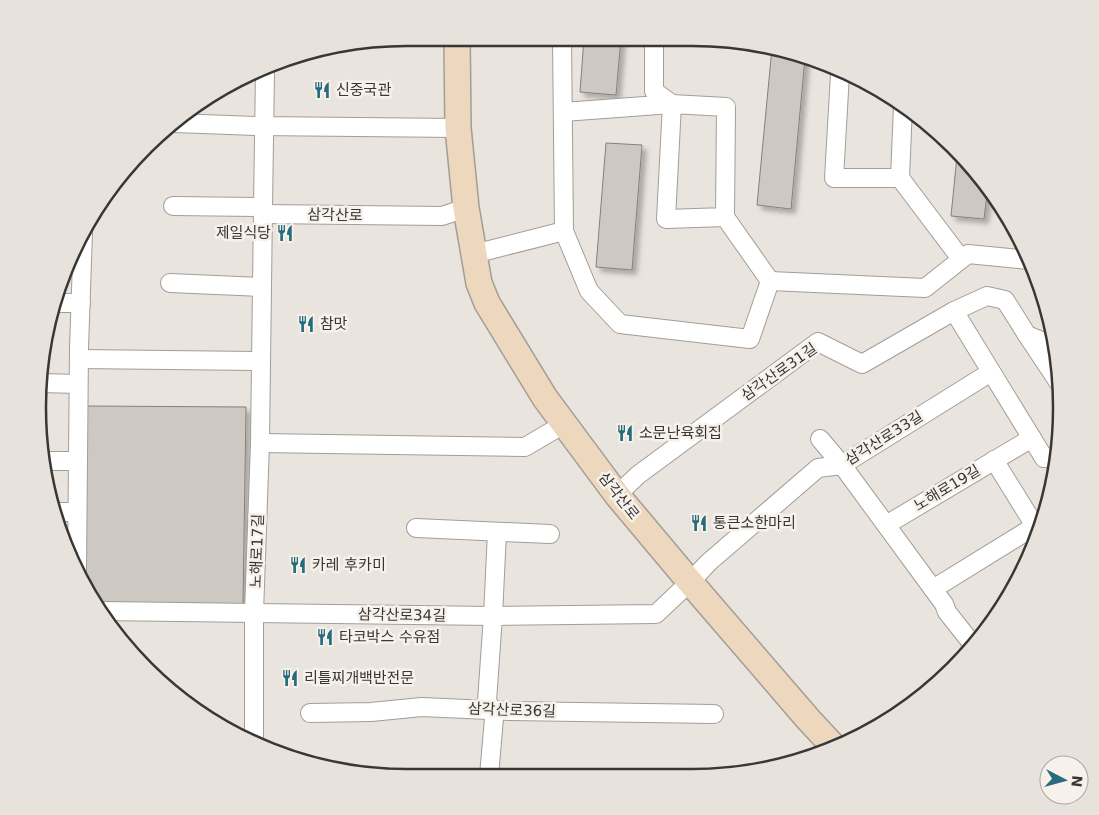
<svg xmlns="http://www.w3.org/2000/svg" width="1099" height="815" font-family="'DejaVu Sans','Noto Sans KR',sans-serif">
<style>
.building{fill:#cec8c3;stroke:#85807b;filter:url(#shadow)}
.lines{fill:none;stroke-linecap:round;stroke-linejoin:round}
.street-casing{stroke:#a39d98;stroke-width:20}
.secondary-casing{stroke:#a39d98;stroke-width:28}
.street{stroke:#fff;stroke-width:18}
.secondary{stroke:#edd7bd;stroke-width:25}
.labels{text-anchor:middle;stroke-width:5;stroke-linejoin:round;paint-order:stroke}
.poi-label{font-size:15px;fill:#393735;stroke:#f7f1eb;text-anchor:start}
.street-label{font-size:15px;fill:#393735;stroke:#f7f1eb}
.rim{fill:none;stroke:#393735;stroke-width:2.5}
</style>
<defs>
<filter id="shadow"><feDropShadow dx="4.5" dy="4.5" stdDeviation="2.5" flood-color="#0004"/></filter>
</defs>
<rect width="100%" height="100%" fill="#eae4de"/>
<g class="building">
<polygon points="584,38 621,38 616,95 580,92"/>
<polygon points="772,48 787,50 805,58 791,209 757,205"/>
<polygon points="606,143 642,145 632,270 596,267"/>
<polygon points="957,156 985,182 988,186 984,219 951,216"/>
<polygon points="87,406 246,407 243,604 96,602 84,581"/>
</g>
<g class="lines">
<g class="street-casing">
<g id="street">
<polyline points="562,38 564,231 589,291 620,324 750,339 770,281"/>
<polyline points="654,38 654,91 672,104"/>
<polyline points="840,74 834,178 900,178"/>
<polyline points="903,106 900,178 961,259"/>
<polyline points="563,112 672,104"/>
<polyline points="175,123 256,126 458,128"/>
<polyline points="173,206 263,207"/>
<polyline points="263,214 442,216 466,208"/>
<polyline points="725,217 666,219 672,104 726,107 725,217 770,281"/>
<polyline points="474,254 564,231"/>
<polyline points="770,281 925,288 968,254 1029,260"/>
<polyline points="170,283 262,287"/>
<polyline points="58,303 81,303"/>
<polyline points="954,311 1044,458 1058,457"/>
<polyline points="1027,335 1061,386"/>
<polyline points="79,359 261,361"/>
<polyline points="41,383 78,384"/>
<polyline points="820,439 842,465 944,604 947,612 974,646"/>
<polyline points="260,443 525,447 564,424"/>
<polyline points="42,461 78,461"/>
<polyline points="617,495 638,475 818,342 862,364 954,311 987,296 1005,300 1027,335 1054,346"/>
<polyline points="56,512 77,512"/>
<polyline points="886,525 1032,438"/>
<polyline points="416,528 550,534"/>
<polyline points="77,569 79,348 83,233"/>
<polyline points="933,589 1035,526 994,460"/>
<polyline points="101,611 493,616 656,614 690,582 709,562 818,468 842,465 991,372"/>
<polyline points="310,713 371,712 422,707 511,711 714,714"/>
<polyline points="254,741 254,613 260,443 263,207 265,71"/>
<polyline points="489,776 494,718 492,710 487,701 493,616 497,532"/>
</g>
</g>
<g class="secondary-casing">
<polyline id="secondary" points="457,38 458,128 466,208 479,283 487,303 545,398 617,495 690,582 808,719 835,748"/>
</g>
<use href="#street" class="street"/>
<use href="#secondary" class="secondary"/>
</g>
<defs>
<g id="restaurant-bare" transform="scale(1.35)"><path d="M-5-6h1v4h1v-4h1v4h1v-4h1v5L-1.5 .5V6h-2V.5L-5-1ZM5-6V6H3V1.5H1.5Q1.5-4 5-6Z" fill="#276c7c" stroke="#f7f1eb" stroke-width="2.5" paint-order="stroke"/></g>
</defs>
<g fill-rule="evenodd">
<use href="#restaurant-bare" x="322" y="90"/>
<use href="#restaurant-bare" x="285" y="233"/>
<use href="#restaurant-bare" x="306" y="324"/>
<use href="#restaurant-bare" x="625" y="433"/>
<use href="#restaurant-bare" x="699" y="523"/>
<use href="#restaurant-bare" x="298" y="565"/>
<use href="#restaurant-bare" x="325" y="637"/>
<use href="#restaurant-bare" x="290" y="678"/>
</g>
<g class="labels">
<g class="poi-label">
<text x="336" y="95">신중국관</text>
<text x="271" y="238" text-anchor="end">제일식당</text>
<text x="320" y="329">참맛</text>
<text x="639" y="438">소문난육회집</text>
<text x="713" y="528">통큰소한마리</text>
<text x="312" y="570">카레 후카미</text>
<text x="339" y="642">타코박스 수유점</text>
<text x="304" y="683">리틀찌개백반전문</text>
</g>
<g class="street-label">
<text transform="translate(335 215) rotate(1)" y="5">삼각산로</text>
<text transform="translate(779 372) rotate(-35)" y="5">삼각산로31길</text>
<text transform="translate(884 438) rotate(-32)" y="5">삼각산로33길</text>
<text transform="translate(947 488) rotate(-31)" y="5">노해로19길</text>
<text transform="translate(619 496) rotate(52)" y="5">삼각산로</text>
<text transform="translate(257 551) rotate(-88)" y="5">노해로17길</text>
<text transform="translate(402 615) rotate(1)" y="5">삼각산로34길</text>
<text transform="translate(512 710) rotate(2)" y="5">삼각산로36길</text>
</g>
</g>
<path d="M0 0H1099V815H0ZM407 46H692A361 361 0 0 1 1053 407V408A361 361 0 0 1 692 769H407A361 361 0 0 1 46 408V407A361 361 0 0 1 407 46Z" fill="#e8e2dc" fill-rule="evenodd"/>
<path class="rim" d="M407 46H692A361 361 0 0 1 1053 407V408A361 361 0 0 1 692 769H407A361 361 0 0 1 46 408V407A361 361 0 0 1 407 46Z"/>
<g transform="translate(1064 780) rotate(96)"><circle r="24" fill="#f7f1eb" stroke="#aba7a2"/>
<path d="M0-4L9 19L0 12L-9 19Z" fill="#276c7c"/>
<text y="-8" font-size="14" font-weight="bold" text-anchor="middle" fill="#393735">N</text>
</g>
</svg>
